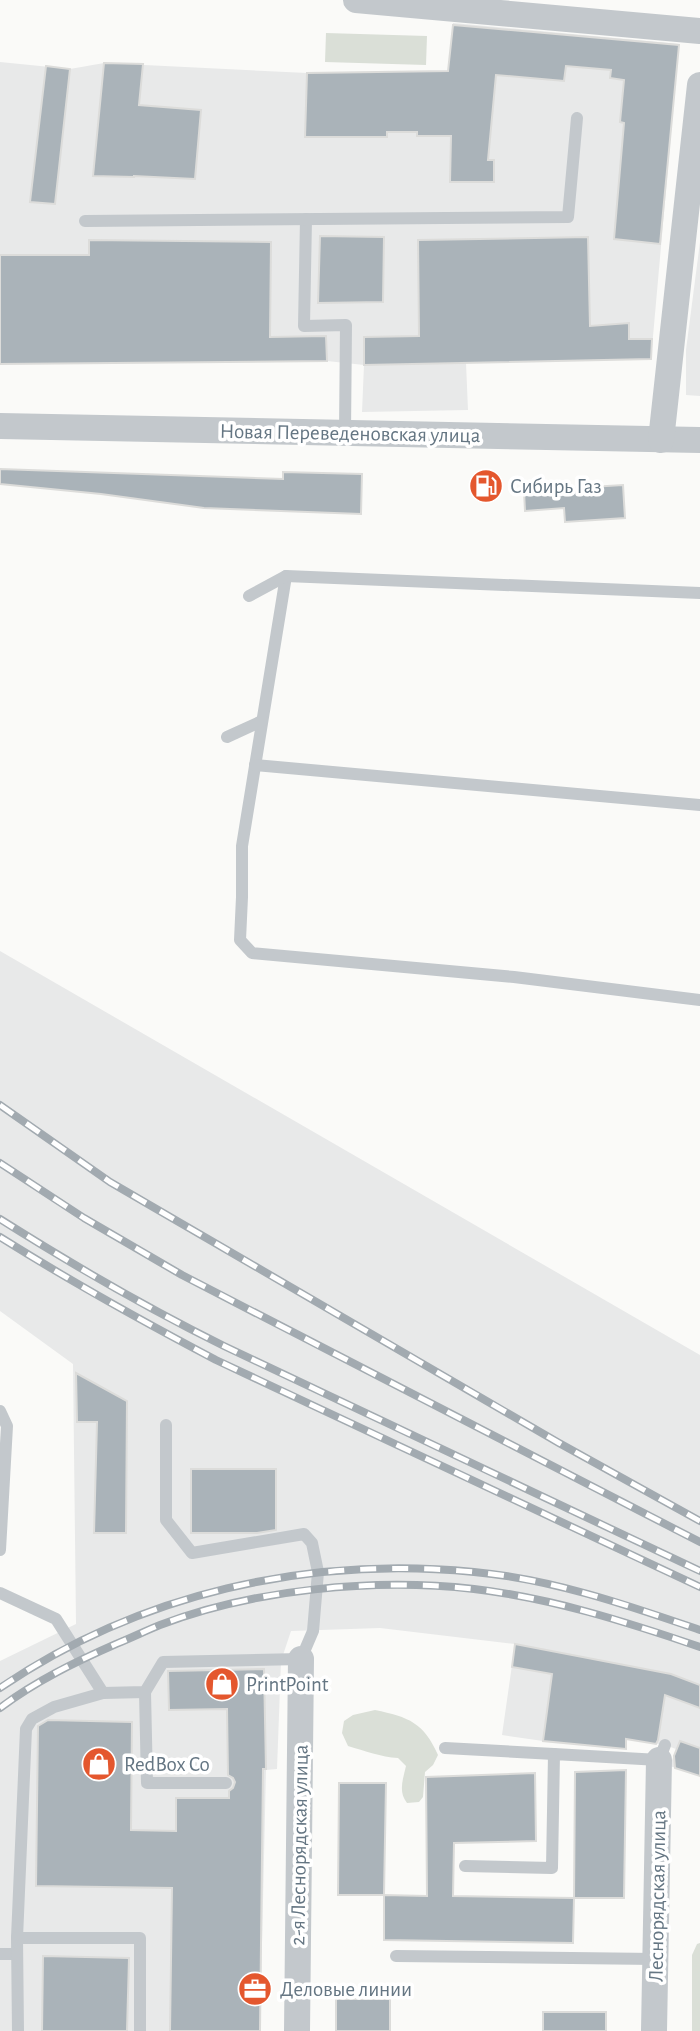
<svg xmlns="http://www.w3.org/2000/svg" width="700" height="2031" font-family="'Alegreya Sans',sans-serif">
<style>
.built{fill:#e8e9e9}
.green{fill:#dadfd7}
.building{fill:#aab3b9;stroke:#dcdcda;stroke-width:2}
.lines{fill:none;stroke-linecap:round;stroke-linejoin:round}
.service{stroke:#c3c8cc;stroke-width:12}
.minor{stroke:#c3c8cc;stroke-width:26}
.rail-casing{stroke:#a2aab0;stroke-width:8}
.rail{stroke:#fff;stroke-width:5;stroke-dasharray:16;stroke-linecap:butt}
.labels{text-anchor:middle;stroke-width:7;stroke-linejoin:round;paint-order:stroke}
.street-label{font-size:21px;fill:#657683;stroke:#fff}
.poi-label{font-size:21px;fill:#657683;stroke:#fff;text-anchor:start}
</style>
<rect width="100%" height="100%" fill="#fafaf8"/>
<g class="built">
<polygon points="453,23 679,44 651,359 466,363 468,410 362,412 364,365 327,361 0,364 0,62 70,69 104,63 307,73 448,71"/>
<polygon points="700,242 700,396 686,395 686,350"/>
<polygon points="0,951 700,1355 700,1776 670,1766 676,1749 665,1745 623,1738 620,1749 543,1741 502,1735 515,1644 380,1628 291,1631 281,1661 277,1769 266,1770 260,2031 0,2031 0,1661 76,1624 73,1364 0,1311"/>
</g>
<g class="green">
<polygon points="326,33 427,36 426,65 325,62"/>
<path d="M375,1710C409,1717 424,1723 438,1755L433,1765L425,1772L423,1797L419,1802L407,1803C398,1792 403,1779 406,1766L398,1758C381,1757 365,1751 348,1746L342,1733L344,1721L353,1715Z"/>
<polygon points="700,1943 700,2031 692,2031 692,1955 697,1944"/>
</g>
<g class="building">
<polygon points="453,25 679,45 660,244 614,239 624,123 620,122 624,80 610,78 611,70 566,66 564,81 496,75 488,160 494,160 494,182 450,182 451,136 417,136 417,132 387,132 387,137 305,137 307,73 448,71"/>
<polygon points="104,63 143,64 139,105 201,110 195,179 134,176 134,177 93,176"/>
<polygon points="46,66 70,69 55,204 30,202"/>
<polygon points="320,236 384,237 383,302 318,303"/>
<polygon points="588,237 590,326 629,323 629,339 652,339 651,359 364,365 364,337 419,336 418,240"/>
<polygon points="89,240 271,242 270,337 326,336 327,361 0,364 0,255 89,255"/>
<polygon points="0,469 283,479 283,472 362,474 361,514 204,508 101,494 0,484"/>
<polygon points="623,485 625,518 565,522 564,508 525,511 524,491"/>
<polygon points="76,1373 127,1401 126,1533 94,1533 97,1422 77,1422"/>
<polygon points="191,1469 276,1469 276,1530 257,1533 191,1533"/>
<polygon points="515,1644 671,1674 700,1685 700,1708 665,1695 658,1740 656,1744 626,1739 626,1749 543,1741 552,1674 512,1667"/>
<polygon points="264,1669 266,1769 263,1769 260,2031 170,2031 172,1888 36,1886 38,1726 48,1720 132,1722 131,1830 176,1831 176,1798 229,1798 229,1791 233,1788 235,1782 233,1778 228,1775 227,1709 169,1710 168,1671"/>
<polygon points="680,1741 700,1748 700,1776 675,1768 674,1756"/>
<polygon points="626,1770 624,1898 574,1898 575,1772"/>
<polygon points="535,1773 536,1841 454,1843 453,1896 574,1898 573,1943 384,1940 384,1895 427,1896 426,1777"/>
<polygon points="339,1783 386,1783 384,1895 338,1895"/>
<polygon points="43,1956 129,1958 127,2031 42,2031"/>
<rect x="336" y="1999" width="54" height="32"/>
<rect x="543" y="2012" width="63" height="19"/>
</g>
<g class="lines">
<g class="service">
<polyline points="306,219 304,326 346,325 345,433"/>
<polyline points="85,221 568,217 577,118"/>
<polyline points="700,593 286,576 242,846 242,897 240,940 252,953 514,977 700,1000"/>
<polyline points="249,596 286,576"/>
<polyline points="227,737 262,721"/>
<polyline points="255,765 700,805"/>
<polyline points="0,1411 7,1426 0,1550"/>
<polyline points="0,1593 56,1619 103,1693"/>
<polyline points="145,1692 147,1783 226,1783"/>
<polyline points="445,1748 554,1754"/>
<polyline points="465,1866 552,1868 554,1754 659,1760 665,1745"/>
<polyline points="17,1938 26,1729 32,1719 54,1707 103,1693 145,1692 163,1662 301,1659 313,1631 318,1572 312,1543 304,1534 192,1553 166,1520 166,1425"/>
<polyline points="0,1954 17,1954"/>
<polyline points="396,1956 656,1959"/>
<polyline points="18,2031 17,1938 140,1938 140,2031"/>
</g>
<g class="minor">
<polyline points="356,0 700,31"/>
<polyline points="0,426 700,440"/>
<polyline points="661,440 700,85"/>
<polyline points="297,2031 301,1659"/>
<polyline points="654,2031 659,1760"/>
</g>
<g class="rail-casing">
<g id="rail">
<polyline points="0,1105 110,1182 559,1443 700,1521"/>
<polyline points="0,1163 84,1218 182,1275 700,1542"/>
<path d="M0,1219C73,1265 147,1308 224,1346L700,1571"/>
<path d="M0,1237C70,1281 142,1321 216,1360L700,1587"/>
<path d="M0,1688C140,1593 307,1556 474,1572C552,1579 627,1605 700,1630"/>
<path d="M0,1708C36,1681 75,1662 116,1644C131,1638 145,1631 160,1625C254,1589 374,1578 474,1589C551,1598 627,1622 700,1647"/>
</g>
</g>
<use href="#rail" class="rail"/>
</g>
<defs>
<g id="fuel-disc" transform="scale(1.75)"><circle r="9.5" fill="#e4572e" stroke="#fff"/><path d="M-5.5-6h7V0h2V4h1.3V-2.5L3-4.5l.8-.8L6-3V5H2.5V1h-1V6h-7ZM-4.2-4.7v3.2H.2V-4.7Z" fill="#fff"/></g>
<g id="shop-disc" transform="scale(1.75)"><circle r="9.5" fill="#e4572e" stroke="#fff"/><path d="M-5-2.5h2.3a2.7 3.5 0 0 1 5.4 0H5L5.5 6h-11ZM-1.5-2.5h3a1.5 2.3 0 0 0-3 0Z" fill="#fff"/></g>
<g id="office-disc" transform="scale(1.75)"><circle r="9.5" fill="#e4572e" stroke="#fff"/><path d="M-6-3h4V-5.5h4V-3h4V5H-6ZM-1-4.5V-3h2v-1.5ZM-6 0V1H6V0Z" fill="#fff"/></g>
</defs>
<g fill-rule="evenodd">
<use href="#fuel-disc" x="486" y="486"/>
<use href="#shop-disc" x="222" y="1684"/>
<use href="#shop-disc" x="99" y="1764"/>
<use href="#office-disc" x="255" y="1989"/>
</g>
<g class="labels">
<g class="street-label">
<text transform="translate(350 433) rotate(1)" y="7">Новая Переведеновская улица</text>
<text transform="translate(299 1845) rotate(-89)" y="7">2-я Леснорядская улица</text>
<text transform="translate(657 1896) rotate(-89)" y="7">Леснорядская улица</text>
</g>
<g class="poi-label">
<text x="510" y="493">Сибирь Газ</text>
<text x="246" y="1691">PrintPoint</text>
<text x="124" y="1771">RedBox Co</text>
<text x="280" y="1996">Деловые линии</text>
</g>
</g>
</svg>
